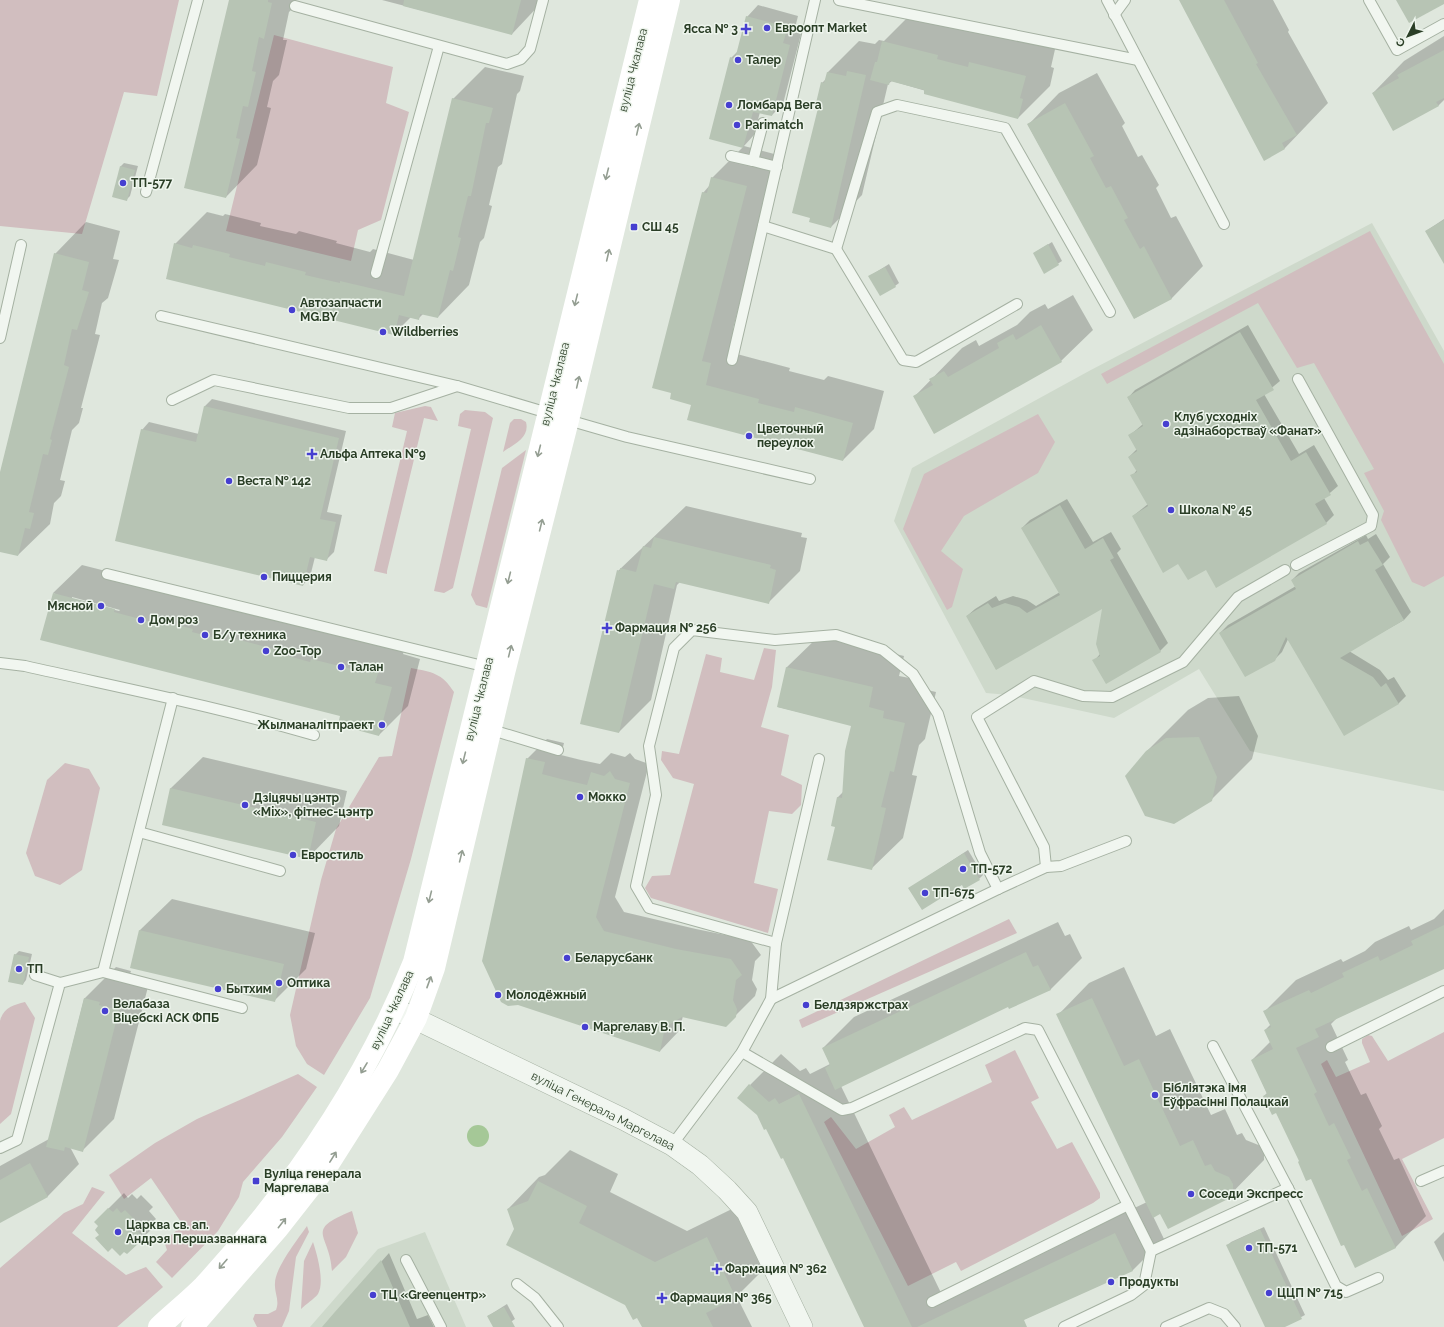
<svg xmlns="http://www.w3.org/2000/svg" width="1444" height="1327" font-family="Raleway,sans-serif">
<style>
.built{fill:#ced9cb}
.green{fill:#d1bebf}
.water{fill:#a5c897}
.shadow{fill:#0003;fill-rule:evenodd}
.building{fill:#b7c4b4}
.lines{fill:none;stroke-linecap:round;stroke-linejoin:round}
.service-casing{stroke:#a5b1a2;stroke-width:12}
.minor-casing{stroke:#a5b1a2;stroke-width:22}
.service{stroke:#f1f6f0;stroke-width:10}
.minor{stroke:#f1f6f0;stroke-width:21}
.secondary{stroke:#fff;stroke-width:22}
.oneway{stroke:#949e92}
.poi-dot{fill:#463fd0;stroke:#eef5ed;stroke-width:1.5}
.labels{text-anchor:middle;stroke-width:3;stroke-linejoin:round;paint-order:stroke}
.poi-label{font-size:12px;font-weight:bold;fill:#2a3e26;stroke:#eef5ed;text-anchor:start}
.street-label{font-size:12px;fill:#2a3e26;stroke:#eef5ed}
</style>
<rect width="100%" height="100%" fill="#dfe7dd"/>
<g class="built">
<polygon points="1372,223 1444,351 1444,791 1250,751 1199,669 1114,718 1009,695 986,693 894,521 912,468 1089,371"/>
<polygon points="425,1232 466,1327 310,1327 378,1249"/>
</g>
<g class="green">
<polygon points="0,0 179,0 157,96 124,92 82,234 0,226"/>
<polygon points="274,35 393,67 386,103 409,112 381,220 358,230 351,261 226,231"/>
<polygon points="1370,231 1444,364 1444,576 1424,587 1412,582 1381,520 1384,511 1364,473 1374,469 1314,363 1297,368 1258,303 1107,384 1101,374"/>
<polygon points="425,406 431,407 438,421 424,418 387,571 387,574 374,571 407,431 392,427 395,413"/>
<polygon points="465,410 485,412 493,418 453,588 444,593 434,591 471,429 458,426 460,414"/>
<polygon points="1038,414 1055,442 1038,473 964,516 941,551 963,569 952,607 947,610 903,529 924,474"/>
<path d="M514,419H521L526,422C530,438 514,444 503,452L510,423Z"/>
<polygon points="526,450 487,608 476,605 471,595 502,468"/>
<polygon points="764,648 776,650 772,687 761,727 789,735 781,775 802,785 801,805 792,814 769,811 754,883 778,889 768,933 651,898 645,888 652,876 670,875 694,784 673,778 661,760 662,751 679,754 706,654 722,658 720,672 754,680"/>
<path d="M411,668C432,672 442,673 454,692L411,859L370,998L324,1075L307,1064L296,1046L290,1015L321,880L336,829L379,757L392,756Z"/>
<polygon points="65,763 89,769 100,788 82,870 60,885 35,876 26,853 47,780"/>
<polygon points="1009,919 1017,933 802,1028 799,1020"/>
<path d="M25,1002L35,1018L11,1114L0,1124V1021C3,1008 13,1005 25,1002Z"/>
<polygon points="1444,1032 1444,1138 1402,1159 1433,1219 1402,1236 1321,1064 1327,1060 1336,1077 1370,1062 1362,1043 1362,1039 1368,1035 1372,1036 1388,1061"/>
<polygon points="1015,1050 1039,1098 1031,1102 1057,1149 1072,1142 1100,1193 1100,1198 1093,1203 961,1271 956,1262 908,1286 824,1122 831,1117 856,1149 895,1127 889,1115 904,1107 912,1120 992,1082 985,1065"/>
<polygon points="298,1074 317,1087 282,1137 243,1182 239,1197 218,1231 172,1278 156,1262 167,1250 164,1241 183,1225 151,1178 124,1199 109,1175 155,1143 197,1119"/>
<polygon points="92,1187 105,1192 72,1233 126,1275 146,1267 163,1287 117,1327 0,1327 0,1268 64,1213 83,1204"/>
<path d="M352,1211L358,1233L346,1257L332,1271C330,1233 303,1231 352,1211Z"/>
<path d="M307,1226L309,1232L296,1257L289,1311L282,1327H257L253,1319L255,1314H268L276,1310C280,1300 274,1293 275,1283C275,1268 298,1239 307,1226Z"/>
<path d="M313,1242C317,1254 325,1282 318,1294C314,1299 306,1304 301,1309L304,1261Z"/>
</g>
<circle class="water" cx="478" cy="1136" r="11"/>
<g class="shadow">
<polygon points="230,0 296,0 295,6 289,12 283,40 287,40 279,75 273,81 267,107 271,108 257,165 226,197"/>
<polygon points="382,0 544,0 512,34"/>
<polygon points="1180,0 1273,0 1289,30 1288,32 1328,103 1285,148 1264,159"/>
<polygon points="758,5 798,16 794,32 801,34 783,104 772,115 760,112 754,135 744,146 778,155 733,329 742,332 737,354 790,368 789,371 824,380 828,376 884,391 874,429 843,460 692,404 703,193 710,185 712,178 743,147 731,58 738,51 747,17"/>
<polygon points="915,10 1056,45 1051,67 1054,68 1050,86 1018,118 892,81 888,84 862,195 831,227 820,103 822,83 826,79 828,72 859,41 875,44 879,40 884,41"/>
<polygon points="1444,36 1444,100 1438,106 1373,93 1404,61"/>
<polygon points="485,67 524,76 520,91 517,94 502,164 498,167 489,205 492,206 484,238 480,242 469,285 438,317 424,313 418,319 411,317 394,334 175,244 207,212 223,216 225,214 261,223 260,226 296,234 299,231 337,241 336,243 370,252 373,249 414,260 453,99"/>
<polygon points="1097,73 1125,123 1122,126 1138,157 1142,155 1159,185 1156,188 1171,218 1176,216 1203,266 1172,298 1135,318 1028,125 1059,93"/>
<polygon points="124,163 138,166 130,196 126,200 113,196 121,166"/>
<polygon points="1444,219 1444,260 1426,231"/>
<polygon points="86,222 120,231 113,259 119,260 108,298 102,303 95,334 100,335 81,408 83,408 79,423 72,430 60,480 65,481 61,496 54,503 50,524 18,555 0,551 0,478 55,254"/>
<polygon points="1052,242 1062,261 1045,272 1034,253"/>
<polygon points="889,264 899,283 895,286 870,276"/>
<polygon points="1073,295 1093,330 1061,361 914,397 962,348 976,340 979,346 1017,325 1030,312 1045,304 1048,309"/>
<polygon points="1248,325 1280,381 1264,394 1299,454 1314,445 1338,486 1324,498 1334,515 1326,523 1206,569 1179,562 1133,516 1148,504 1132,476 1137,470 1129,457 1137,449 1129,436 1143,424 1128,398 1135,390"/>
<polygon points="212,399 346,431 327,512 342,515 334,552 326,560 315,557 310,577 303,585 142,430 149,422 199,434 205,406"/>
<polygon points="1067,499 1093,542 1111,532 1121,549 1117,553 1168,643 1160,651 1107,682 1094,661 1100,654 1103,607 996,669 967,616 975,609 996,596 999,601 1013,596 1027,600 1036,606 1060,592 1022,528 1030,520"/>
<polygon points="686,506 802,533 801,537 807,538 800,571 768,603 680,582 677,585 651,700 619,732 618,571"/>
<polygon points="1376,534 1390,557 1383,564 1411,612 1404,620 1349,651 1380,670 1388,680 1394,677 1406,696 1398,704 1288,639 1282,652 1274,660 1220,633 1228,625 1296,586 1292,580 1299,573 1366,535 1368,539"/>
<path d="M82,565L378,640L383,636L407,642L403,654L420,659L408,706L379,735L341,715L53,593ZM72,597L120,610L119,611L72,599Z"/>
<polygon points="819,636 904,656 899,676 915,679 914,687 936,692 925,739 919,745 912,775 917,776 903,838 871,869 836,826 832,825 838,797 843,792 852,725 778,707 787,667"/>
<polygon points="1239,696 1258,736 1252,759 1211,800 1147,751 1188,710 1208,698"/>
<polygon points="547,739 564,743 561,755 581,760 600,764 611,753 625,757 630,753 635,759 649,764 615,897 624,912 696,929 750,940 761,955 755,961 752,980 757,989 755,996 725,1026 683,1016 679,1031 660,1051 518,1004 527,759"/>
<polygon points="203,757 347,791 339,826 308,858 163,824 171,788"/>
<polygon points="968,850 983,875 979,879 962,883 910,888"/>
<polygon points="172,899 315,933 306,969 274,1001 131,967 140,930"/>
<polygon points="1444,909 1444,968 1337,1018 1331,1024 1348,1060 1345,1062 1361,1095 1366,1093 1382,1126 1379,1129 1394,1160 1399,1158 1426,1216 1395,1248 1311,1177 1300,1161 1277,1112 1264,1096 1267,1093 1252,1060 1271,1041 1265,1030 1271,1024 1265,1011 1296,980 1341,959 1343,962 1365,951 1375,942 1409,926 1411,930 1434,919"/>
<polygon points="1058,922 1065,936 1070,934 1082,958 1050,990 1009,1005 841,1086 944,1299 1147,1202 1058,1015 1089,983 1124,967 1156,1036 1170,1029 1211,1115 1225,1109 1237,1135 1242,1133 1246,1140 1261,1146 1264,1152 1264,1160 1225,1200 1161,1213 1153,1216 1164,1239 1133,1270 1007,1327 865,1327 750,1085 781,1054 800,1071 806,1068 810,1074 830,1064 823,1048 854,1017"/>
<polygon points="19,951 32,954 26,980 23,984 15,955"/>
<polygon points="116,967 131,971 130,974 150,979 114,1119 83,1150 70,1147 79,1164 48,1196 0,1222 0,1166 49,1139 84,999"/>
<polygon points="570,1150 618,1174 610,1192 687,1231 738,1206 767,1266 742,1291 743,1293 738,1299 752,1327 643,1327 638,1316 626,1305 515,1229 508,1209 539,1177 545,1175"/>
<polygon points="124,1193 128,1198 132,1194 137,1199 141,1195 153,1207 149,1211 156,1219 152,1223 155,1226 127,1253 100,1234 100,1226 95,1222"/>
<polygon points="1264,1227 1305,1315 1282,1327 1266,1327 1228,1245 1231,1242"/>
<polygon points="1444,1232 1444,1262 1434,1242"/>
<polygon points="389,1253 417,1319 428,1315 434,1327 323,1327"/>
<polygon points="507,1304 515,1319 503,1327 494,1327 488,1316"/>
</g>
<g class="building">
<polygon points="229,0 268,0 268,2 272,3 264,39 259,37 252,71 256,72 248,107 243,106 236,138 240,139 226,198 184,188"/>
<polygon points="404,0 521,0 512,35 403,6"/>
<polygon points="1179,0 1224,0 1258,63 1256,64 1297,135 1282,143 1285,149 1264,161"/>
<polygon points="1396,0 1444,0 1444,4 1409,23"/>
<polygon points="746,16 788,27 783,43 790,45 772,116 753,112 743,148 709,139 730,57 735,59"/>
<polygon points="882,41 938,55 937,59 968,67 969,62 1026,76 1020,98 1023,99 1018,119 924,94 924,90 890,81 889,85 870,80 875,62 877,62"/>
<polygon points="1444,50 1444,98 1436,102 1439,106 1393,131 1372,93 1399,78 1397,75"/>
<polygon points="847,71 866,75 831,228 809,222 810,218 792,213 819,104 816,103 821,82 824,83 827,72 846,76"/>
<polygon points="452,98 493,108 489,123 486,123 471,196 468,196 458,237 461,238 453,271 450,270 438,318 420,314 419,320 399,315 394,335 166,279 174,243 192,248 193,245 230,254 229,257 265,266 266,262 306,272 305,275 340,283 340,281 404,296"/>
<polygon points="1065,103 1094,156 1090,158 1106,188 1111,186 1128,218 1124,220 1140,249 1144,246 1172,299 1134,319 1027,124"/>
<polygon points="120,166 135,170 127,201 112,197"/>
<polygon points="711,177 747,186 702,361 711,363 706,385 759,399 758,403 794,412 795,407 853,423 843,461 687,420 691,405 670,399 671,393 652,388 702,192 707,193"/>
<polygon points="1444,220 1444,264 1425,231"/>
<polygon points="1048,244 1059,265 1044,274 1033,253"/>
<polygon points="54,253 89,262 82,290 89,292 77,330 72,329 64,365 69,367 50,439 52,440 48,455 43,454 29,512 34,513 30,529 25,528 18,556 0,552 0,472"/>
<polygon points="885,267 896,287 880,296 868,276"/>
<polygon points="1041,325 1062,362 934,434 913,396 933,385 929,379 944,371 948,377 999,348 997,343 1013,334 1016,340"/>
<polygon points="1240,332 1274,390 1256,400 1291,461 1306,452 1331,495 1315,504 1327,524 1216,588 1206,570 1188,580 1178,564 1163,573 1132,516 1148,506 1130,475 1137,472 1128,457 1137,451 1128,435 1143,426 1127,397"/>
<polygon points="204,406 339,438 320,519 336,522 327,561 310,557 303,586 115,541 141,429 196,442"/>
<polygon points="1060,505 1085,549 1103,538 1114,558 1110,560 1161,652 1106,684 1092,660 1100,656 1096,644 1102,609 996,670 966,616 988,603 992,608 1005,603 1019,607 1027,613 1060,595 1021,528"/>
<polygon points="654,537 771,565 770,568 776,570 769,604 676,582 674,589 654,584 619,733 580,724 617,570 620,571 620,568 636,572 643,546 651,548"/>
<polygon points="1358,541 1360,545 1368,541 1383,565 1375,570 1404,620 1340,658 1373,677 1381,687 1386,683 1399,704 1344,736 1286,637 1275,661 1245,677 1219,633 1296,589 1291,580"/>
<polygon points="53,593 115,609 114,612 151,622 152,618 193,629 192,632 227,641 228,637 274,649 274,652 310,662 311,659 352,669 354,664 379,670 375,683 392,687 379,736 338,725 340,716 40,640"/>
<polygon points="786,667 873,687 869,707 884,711 883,718 905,723 894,772 890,771 881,807 886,808 872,870 827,860 835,827 831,826 837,797 842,798 845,751 851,726 777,707"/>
<polygon points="1199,737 1217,777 1212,801 1174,824 1145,816 1125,776 1146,751 1166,738"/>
<polygon points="526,758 545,762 542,774 561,779 587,785 591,772 604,776 610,771 615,779 630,783 596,917 604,931 676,949 731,959 742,975 736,980 733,1000 737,1009 736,1017 726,1027 682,1017 665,1027 660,1052 518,1005 508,1006 501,1002 482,961"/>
<polygon points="170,788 316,822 308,859 162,825"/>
<polygon points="964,853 980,880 964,889 962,885 922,910 908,888"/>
<polygon points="1444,925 1444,969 1315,1029 1319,1037 1296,1048 1317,1092 1314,1094 1329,1126 1334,1123 1351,1158 1347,1160 1362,1191 1367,1188 1396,1248 1355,1268 1344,1245 1341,1246 1311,1179 1306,1181 1298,1162 1299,1161 1276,1113 1272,1115 1263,1096 1267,1094 1251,1060 1273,1049 1264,1030 1271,1027 1263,1011 1309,990 1311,993 1344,977 1342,973 1378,956 1380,961 1413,945 1411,941"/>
<polygon points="139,930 284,964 275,1002 130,968"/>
<polygon points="1026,952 1033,967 1038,965 1051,990 1009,1009 1008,1007 835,1090 825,1068 830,1065 822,1048"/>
<polygon points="14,954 29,957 23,985 8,982"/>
<polygon points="84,998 100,1002 99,1005 119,1010 83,1152 65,1147 64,1151 46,1147"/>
<polygon points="1092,998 1124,1066 1139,1059 1180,1146 1193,1140 1205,1166 1211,1164 1215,1171 1229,1177 1233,1184 1233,1192 1226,1200 1168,1229 1160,1214 1153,1218 1056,1014"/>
<polygon points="749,1084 769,1102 775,1098 779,1104 799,1094 912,1327 864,1327 783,1158 781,1159 766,1129 764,1130 757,1115 737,1098"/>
<polygon points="30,1163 48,1197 0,1223 0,1180"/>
<polygon points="538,1181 587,1206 579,1223 655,1262 707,1237 736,1298 706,1313 713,1327 642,1327 637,1318 633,1320 625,1305 506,1245 514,1229 507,1209 528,1201"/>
<polygon points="108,1208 113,1212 117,1208 121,1213 125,1210 138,1223 134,1227 141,1235 137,1239 140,1242 127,1254 124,1252 120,1256 112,1248 108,1252 95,1238 99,1235 95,1230 98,1226 94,1222"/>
<polygon points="1260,1229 1302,1319 1285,1327 1265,1327 1226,1245"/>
<polygon points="1115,1233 1133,1271 1024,1320 1027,1327 917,1327"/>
<polygon points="381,1260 410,1327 322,1327 334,1313"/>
<polygon points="504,1307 515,1327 493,1327 487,1316"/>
</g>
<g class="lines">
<g class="service-casing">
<g id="service">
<polyline points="839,0 1138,60"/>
<polyline points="1107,0 1224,224"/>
<polyline points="1369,0 1397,50 1444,24"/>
<polyline points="295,6 507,64 521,59 530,49 543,0"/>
<polyline points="1114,15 1125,0"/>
<polyline points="763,123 753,161 777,167"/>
<polyline points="731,156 753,161"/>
<polyline points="146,192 198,0"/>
<polyline points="763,226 836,249 877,112 897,105 1005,128 1110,312"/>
<polyline points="836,249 903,360 916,362 1017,304"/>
<polyline points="376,273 439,46"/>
<polyline points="161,316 457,386 548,413"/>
<polyline points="0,338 21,245"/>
<polyline points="732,360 815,0"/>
<polyline points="172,400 214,380 349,408 391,408 457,386"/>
<polyline points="568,420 627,437 810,479"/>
<polyline points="1296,565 1371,526 1373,515 1298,379"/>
<polyline points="107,574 487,667"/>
<path d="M0,663L25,666C122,688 219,707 314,735"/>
<polyline points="492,730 558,750"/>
<polyline points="139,832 280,871"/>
<polyline points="1046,867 1061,866 1126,841"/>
<polyline points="998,889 1046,867 1044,847 977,717 1034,681 1083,696 1112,697 1183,662 1238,597 1285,570"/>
<polyline points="103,972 242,1008"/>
<polyline points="35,975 60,983"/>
<polyline points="771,999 998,889 980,853 938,714 913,674 883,650 836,635 775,640 692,630 674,648 649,746 656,795 636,886 649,908 776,943"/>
<polyline points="1331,1047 1444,991"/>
<polyline points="742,1052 842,1110 852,1108 1025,1028 1038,1030 1128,1205 932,1302"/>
<polyline points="672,1145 742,1052 771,999 776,943 819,759"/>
<polyline points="0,1148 17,1140 60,983 103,972 173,698"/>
<polyline points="1421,1181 1444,1171"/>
<polyline points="1288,1188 1336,1286 1346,1292 1378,1278"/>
<polyline points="1128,1205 1151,1251 1288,1188 1213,1046"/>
<polyline points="406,1260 441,1327"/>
<polyline points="517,1284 535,1298 558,1327"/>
<polyline points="1064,1327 1131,1295 1144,1285 1151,1251"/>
<polyline points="1166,1327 1209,1308 1224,1314 1235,1327"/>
</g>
</g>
<g class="minor-casing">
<polyline id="minor" points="395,1009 623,1119 672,1145 700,1165 727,1190 747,1212 802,1327"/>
</g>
<use href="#service" class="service"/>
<use href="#minor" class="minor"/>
<g class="secondary">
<path d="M159,1327C174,1313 190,1300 204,1286C291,1191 366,1082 414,962L650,0"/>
<polyline points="192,1327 278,1228 329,1163 388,1070 416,1018 434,968 504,673 568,420 669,0"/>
</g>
</g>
<defs><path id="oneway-shaft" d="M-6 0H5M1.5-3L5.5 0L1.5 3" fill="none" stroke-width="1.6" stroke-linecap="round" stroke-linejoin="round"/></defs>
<g class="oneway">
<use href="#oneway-shaft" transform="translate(638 129) rotate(-77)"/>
<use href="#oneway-shaft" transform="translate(607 174) rotate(104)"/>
<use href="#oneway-shaft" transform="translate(608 255) rotate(-77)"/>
<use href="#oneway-shaft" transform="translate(576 300) rotate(104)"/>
<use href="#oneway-shaft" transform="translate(578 382) rotate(-77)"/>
<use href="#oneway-shaft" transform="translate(539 451) rotate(104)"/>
<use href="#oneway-shaft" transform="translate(541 525) rotate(-76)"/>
<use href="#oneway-shaft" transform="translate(509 578) rotate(104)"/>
<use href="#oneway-shaft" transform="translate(510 651) rotate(-76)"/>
<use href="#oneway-shaft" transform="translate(464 758) rotate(104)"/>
<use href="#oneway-shaft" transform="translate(461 856) rotate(-76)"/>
<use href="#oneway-shaft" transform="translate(430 897) rotate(104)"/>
<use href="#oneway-shaft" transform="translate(429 982) rotate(-70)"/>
<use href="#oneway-shaft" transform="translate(364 1068) rotate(121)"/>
<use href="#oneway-shaft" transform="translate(333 1157) rotate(-58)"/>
<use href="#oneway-shaft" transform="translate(282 1223) rotate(-52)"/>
<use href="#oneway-shaft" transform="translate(223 1264) rotate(131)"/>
</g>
<g class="poi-dot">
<circle cx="767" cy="28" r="4"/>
<path d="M744 23h4v4h4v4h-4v4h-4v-4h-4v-4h4z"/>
<circle cx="738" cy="60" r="4"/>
<circle cx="729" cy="105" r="4"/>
<circle cx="737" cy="125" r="4"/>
<circle cx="123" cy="183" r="4"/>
<rect x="630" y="223" width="8" height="8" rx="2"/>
<circle cx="292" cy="310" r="4"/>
<circle cx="383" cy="332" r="4"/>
<circle cx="1166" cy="424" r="4"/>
<circle cx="749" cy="436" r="4"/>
<path d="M310 448h4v4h4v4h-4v4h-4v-4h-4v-4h4z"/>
<circle cx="229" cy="481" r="4"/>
<circle cx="1171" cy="510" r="4"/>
<circle cx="264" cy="577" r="4"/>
<circle cx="101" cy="606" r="4"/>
<circle cx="141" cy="620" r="4"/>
<path d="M605 622h4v4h4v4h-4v4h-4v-4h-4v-4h4z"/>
<circle cx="205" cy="635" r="4"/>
<circle cx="266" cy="651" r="4"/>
<circle cx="341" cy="667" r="4"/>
<circle cx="382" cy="725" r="4"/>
<circle cx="580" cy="797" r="4"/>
<circle cx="245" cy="805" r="4"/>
<circle cx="293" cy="855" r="4"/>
<circle cx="963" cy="869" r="4"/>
<circle cx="925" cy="893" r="4"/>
<circle cx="567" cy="958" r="4"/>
<circle cx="19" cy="969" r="4"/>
<circle cx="279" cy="983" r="4"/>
<circle cx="218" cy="989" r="4"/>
<circle cx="498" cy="995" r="4"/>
<circle cx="806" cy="1005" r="4"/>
<circle cx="105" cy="1011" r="4"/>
<circle cx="585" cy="1027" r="4"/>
<circle cx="1155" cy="1095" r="4"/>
<rect x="252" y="1177" width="8" height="8" rx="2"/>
<circle cx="1191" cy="1194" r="4"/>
<circle cx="118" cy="1232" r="4"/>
<circle cx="1249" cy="1248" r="4"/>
<path d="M715 1263h4v4h4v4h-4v4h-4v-4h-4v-4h4z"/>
<circle cx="1111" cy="1282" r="4"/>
<circle cx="1269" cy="1293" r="4"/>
<circle cx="373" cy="1295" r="4"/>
<path d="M660 1292h4v4h4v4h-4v4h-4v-4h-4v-4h4z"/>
</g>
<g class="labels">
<g class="poi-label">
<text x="775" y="32">Евроопт Market</text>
<text x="738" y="33" text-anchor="end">Ясса № 3</text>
<text x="746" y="64">Талер</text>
<text x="737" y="109">Ломбард Вега</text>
<text x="745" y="129">Parimatch</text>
<text x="131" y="187">ТП-577</text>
<text x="642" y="231">СШ 45</text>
<text x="300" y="307">Автозапчасти<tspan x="300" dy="14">MG.BY</tspan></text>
<text x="391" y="336">Wildberries</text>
<text x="1174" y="421">Клуб усходніх<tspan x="1174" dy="14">адзінаборстваў «Фанат»</tspan></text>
<text x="757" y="433">Цветочный<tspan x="757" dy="14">переулок</tspan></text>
<text x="320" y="458">Альфа Аптека №9</text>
<text x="237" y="485">Веста № 142</text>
<text x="1179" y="514">Школа № 45</text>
<text x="272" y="581">Пиццерия</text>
<text x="93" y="610" text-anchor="end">Мясной</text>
<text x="149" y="624">Дом роз</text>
<text x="615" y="632">Фармация № 256</text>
<text x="213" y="639">Б/у техника</text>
<text x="274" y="655">Zoo-Top</text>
<text x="349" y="671">Талан</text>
<text x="374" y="729" text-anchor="end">Жылманалітпраект</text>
<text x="588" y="801">Мокко</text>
<text x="253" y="802">Дзіцячы цэнтр<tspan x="253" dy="14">«Mix», фітнес-цэнтр</tspan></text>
<text x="301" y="859">Евростиль</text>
<text x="971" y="873">ТП-572</text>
<text x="933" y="897">ТП-675</text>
<text x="575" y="962">Беларусбанк</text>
<text x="27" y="973">ТП</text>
<text x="287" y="987">Оптика</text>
<text x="226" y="993">Бытхим</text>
<text x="506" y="999">Молодёжный</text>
<text x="113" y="1008">Велабаза<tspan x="113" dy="14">Віцебскі АСК ФПБ</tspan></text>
<text x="814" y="1009">Белдзяржстрах</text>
<text x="593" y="1031">Маргелаву В. П.</text>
<text x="1163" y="1092">Бібліятэка імя<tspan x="1163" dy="14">Еўфрасінні Полацкай</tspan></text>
<text x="264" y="1178">Вуліца генерала<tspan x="264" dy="14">Маргелава</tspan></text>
<text x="1199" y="1198">Соседи Экспресс</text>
<text x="126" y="1229">Царква св. ап.<tspan x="126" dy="14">Андрэя Першазваннага</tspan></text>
<text x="1257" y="1252">ТП-571</text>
<text x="725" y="1273">Фармация № 362</text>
<text x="1119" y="1286">Продукты</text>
<text x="1277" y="1297">ЦЦП № 715</text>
<text x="381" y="1299">ТЦ «Greenцентр»</text>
<text x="670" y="1302">Фармация № 365</text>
</g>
<g class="street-label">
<text transform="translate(633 70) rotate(-76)" y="4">вуліца Чкалава</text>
<text transform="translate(555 384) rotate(-76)" y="4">вуліца Чкалава</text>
<text transform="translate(479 699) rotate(-76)" y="4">вуліца Чкалава</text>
<text transform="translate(392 1010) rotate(-65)" y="4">вуліца Чкалава</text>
<text transform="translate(603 1111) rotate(27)" y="4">вуліца Генерала Маргелава</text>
</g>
</g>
<g transform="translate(1408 36) rotate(228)" stroke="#eef5ed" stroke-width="3" paint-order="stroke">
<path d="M0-3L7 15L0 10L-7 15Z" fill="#2a3e26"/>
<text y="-6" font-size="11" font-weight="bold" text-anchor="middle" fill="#2a3e26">С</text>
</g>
</svg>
